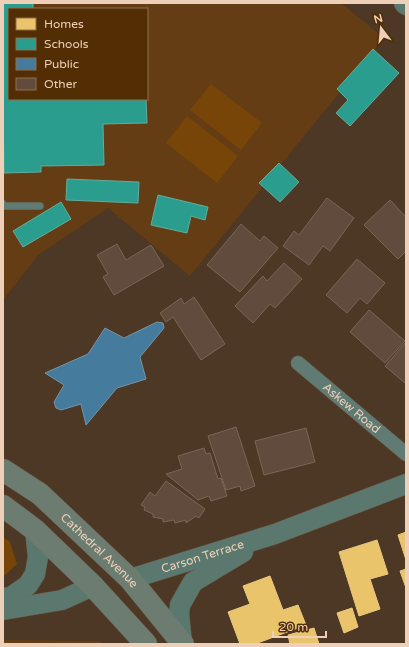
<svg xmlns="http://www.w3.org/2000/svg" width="409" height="647" font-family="'Varela Round',sans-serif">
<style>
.built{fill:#643d14;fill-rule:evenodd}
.green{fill:#774507}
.homes{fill:#e9c46a;stroke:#eac881}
.schools{fill:#2a9d8f;stroke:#64ac9b}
.public{fill:#457b9d;stroke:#7794a5}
.building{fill:#604b3d;stroke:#7b6557}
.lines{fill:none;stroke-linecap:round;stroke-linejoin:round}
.service-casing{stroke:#695645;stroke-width:8}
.minor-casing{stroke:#695645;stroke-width:15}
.secondary-casing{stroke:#695645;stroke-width:21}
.primary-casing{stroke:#695645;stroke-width:23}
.service{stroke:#607b74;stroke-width:7}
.minor{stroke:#607b74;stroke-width:14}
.secondary{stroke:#5a786e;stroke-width:20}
.primary{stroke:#6d7c70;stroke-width:22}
.labels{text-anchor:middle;stroke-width:4;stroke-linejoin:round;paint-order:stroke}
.street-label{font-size:12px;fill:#edd0b7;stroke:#532e05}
</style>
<rect width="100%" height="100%" fill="#4c3824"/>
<g class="built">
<path d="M3,3H341L384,38L190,276L108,208L38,255L3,300ZM9,9H147V99H9Z"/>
<polygon points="3,640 100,641 102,644 3,644"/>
</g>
<g class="green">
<polygon points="211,84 262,123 241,150 190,110"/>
<polygon points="187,116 238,156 217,183 166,143"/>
<polygon points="3,537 10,542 17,564 3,577"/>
</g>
<g class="homes">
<polygon points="406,532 406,560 398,535"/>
<polygon points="377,540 388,574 370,579 380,609 359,616 339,552"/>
<polygon points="406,569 406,588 400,571"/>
<polygon points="270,576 283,610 298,605 306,625 255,644 240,644 228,612 250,604 243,586"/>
<polygon points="352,608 358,627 344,633 337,613"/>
<polygon points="314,628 319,644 290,644 288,635"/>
</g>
<g class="schools">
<polygon points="3,3 33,3 33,9 9,9 9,99 146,99 147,123 103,124 104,165 41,166 41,172 4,173 3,99"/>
<polygon points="373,49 399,73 350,126 336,113 348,100 337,89"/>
<polygon points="279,163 299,182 280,202 259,183"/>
<polygon points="67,179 139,182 138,203 66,200"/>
<polygon points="158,195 208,207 205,220 191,216 187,233 151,225"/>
<polygon points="61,202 71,219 23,247 13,231"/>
</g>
<polygon class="public" points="157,322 163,323 164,328 140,357 146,379 117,388 86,425 81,404 61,410 56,408 54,402 64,385 45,373 88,354 105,328 124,338"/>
<g class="building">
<polygon points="327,198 354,218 330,251 323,246 309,265 283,246 294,231 299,235"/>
<polygon points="390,200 406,217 406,251 398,259 364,225"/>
<polygon points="241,224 260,241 264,236 278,248 240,292 207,265"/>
<polygon points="117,244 126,260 151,245 164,266 114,295 103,277 108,274 97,255"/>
<polygon points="357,259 385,283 367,304 360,298 347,313 326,295"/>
<polygon points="284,263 302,279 275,308 270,304 253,323 235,306 263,276 267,281"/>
<polygon points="194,297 225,344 201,360 173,317 166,322 160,313 181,298 184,304"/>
<polygon points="369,310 405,341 385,363 350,332"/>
<polygon points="406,342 406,384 385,366"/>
<polygon points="236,427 255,486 241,491 240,486 226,490 208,436"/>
<polygon points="306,428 315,462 264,475 255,441"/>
<polygon points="204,448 206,454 210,453 218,479 221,478 227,496 211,501 209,496 198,500 166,474 182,469 178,456"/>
<polygon points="166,481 205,509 199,518 196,516 186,523 186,520 175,523 174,520 163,522 163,519 153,517 153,514 144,510 145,507 141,505 150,492 155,496"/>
</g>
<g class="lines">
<g class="service-casing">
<polyline id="service" points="3,204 4,206 40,206"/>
</g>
<g class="minor-casing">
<g id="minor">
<path id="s1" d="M298,363L406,454"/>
</g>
</g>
<g class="secondary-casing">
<g id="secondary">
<polyline points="404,3 406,5"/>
<path id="s2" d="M130,579L275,534L406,484"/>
<polyline points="3,598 11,597 28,585 35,574 38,557 35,530"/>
<polyline points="3,610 62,600 93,586"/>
<polyline points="182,643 179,614 180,605 193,582 243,552"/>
</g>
</g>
<g class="primary-casing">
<g id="primary">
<path id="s3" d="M3,470L40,494L130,579L183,644"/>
<polyline points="3,506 35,530 93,586 146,644"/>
</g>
</g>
<use href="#service" class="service"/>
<use href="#minor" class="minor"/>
<use href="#secondary" class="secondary"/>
<use href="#primary" class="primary"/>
</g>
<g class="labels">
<g class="street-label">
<text dy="4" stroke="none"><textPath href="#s1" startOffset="70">Askew Road</textPath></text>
<text dy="4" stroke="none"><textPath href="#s3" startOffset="126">Cathedral Avenue</textPath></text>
<text dy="4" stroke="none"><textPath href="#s2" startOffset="76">Carson Terrace</textPath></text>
</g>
</g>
<rect width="409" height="647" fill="none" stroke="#edd0b7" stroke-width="8"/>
<rect x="8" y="8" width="140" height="92" fill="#532e05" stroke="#916f4c"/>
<rect x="16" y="18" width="20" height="12" fill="#e9c46a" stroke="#916f4c"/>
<text x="44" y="28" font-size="12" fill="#edd0b7">Homes</text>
<rect x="16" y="38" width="20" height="12" fill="#2a9d8f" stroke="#916f4c"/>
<text x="44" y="48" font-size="12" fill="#edd0b7">Schools</text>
<rect x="16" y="58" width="20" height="12" fill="#457b9d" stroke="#916f4c"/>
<text x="44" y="68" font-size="12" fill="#edd0b7">Public</text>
<rect x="16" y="78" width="20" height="12" fill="#604b3d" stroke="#916f4c"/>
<text x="44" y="88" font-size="12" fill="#edd0b7">Other</text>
<g transform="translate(381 28) rotate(344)" stroke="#532e05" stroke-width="3" paint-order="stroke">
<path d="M0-3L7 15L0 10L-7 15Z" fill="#edd0b7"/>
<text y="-6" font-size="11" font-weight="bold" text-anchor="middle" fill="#edd0b7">N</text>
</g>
<path d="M273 631v6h53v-6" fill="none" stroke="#edd0b7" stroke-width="2"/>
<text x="279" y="631" font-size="12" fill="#edd0b7" stroke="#532e05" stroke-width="3" paint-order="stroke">20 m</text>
</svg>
